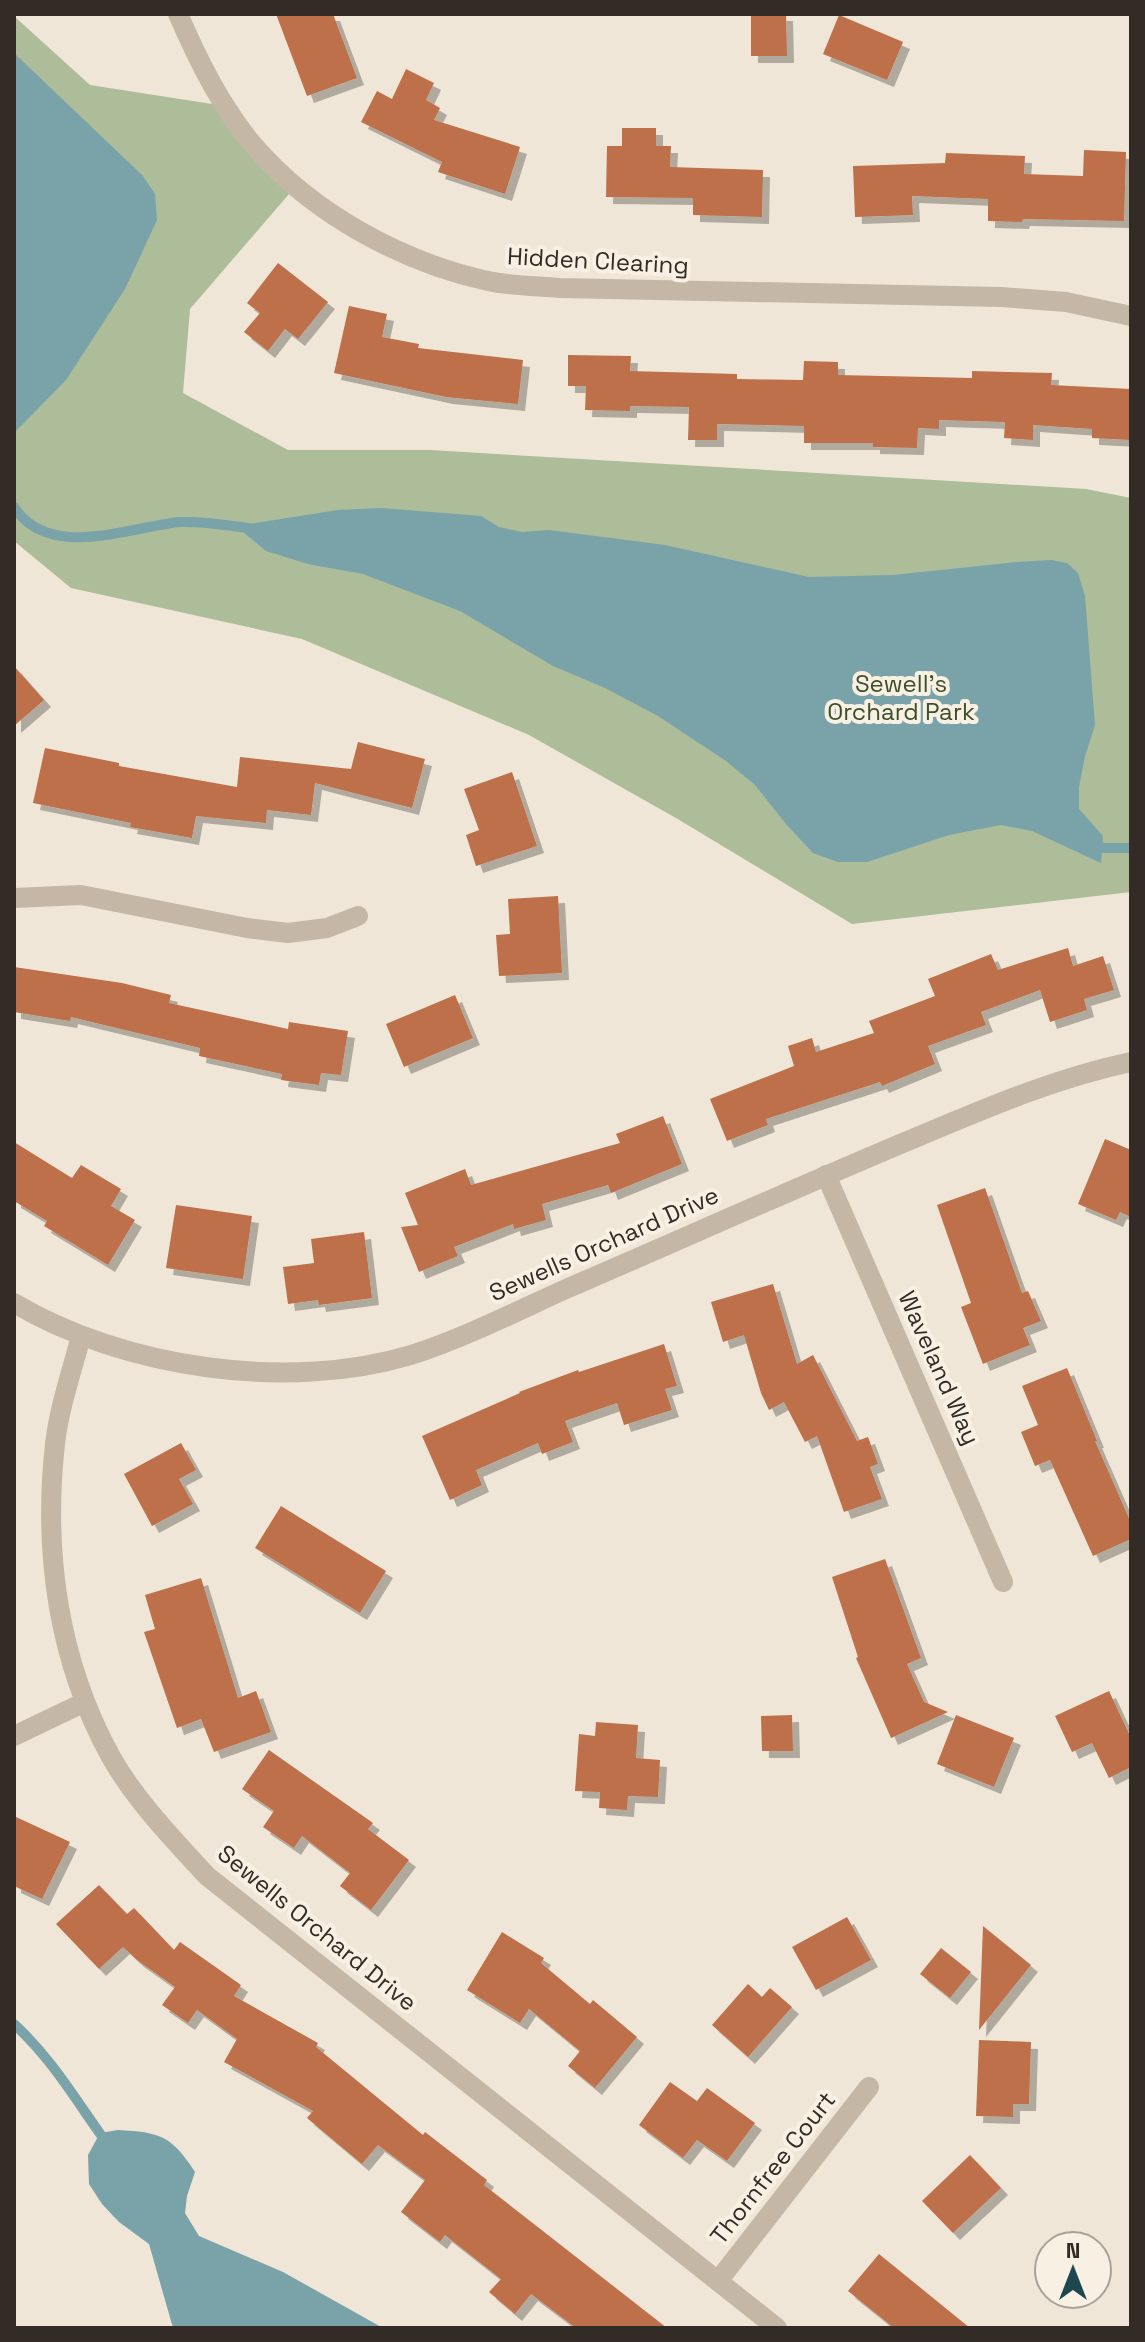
<svg xmlns="http://www.w3.org/2000/svg" width="1145" height="2342" font-family="'Space Grotesk',sans-serif">
<style>
.green{fill:#adbc99}
.water{fill:#79a2a9}
.lines{fill:none;stroke-linecap:round;stroke-linejoin:round}
.stream{stroke:#79a2a9;stroke-width:10}
.building{fill:#bd7048;filter:url(#shadow)}
.minor{stroke:#c5b7a5;stroke-width:20}
.labels{text-anchor:middle;stroke-width:8;stroke-linejoin:round;paint-order:stroke}
.street-label{font-size:24px;fill:#322b26;stroke:#f7f0e3}
.park-label{font-size:24px;fill:#3e4e2b;stroke:#f7f0e3}
</style>
<defs>
<filter id="shadow"><feDropShadow dx="7" dy="7" stdDeviation="0" flood-color="#0004"/></filter>
</defs>
<rect width="100%" height="100%" fill="#efe6d8"/>
<polygon class="green" points="14,16 90,85 225,106 295,187 190,309 183,393 288,450 430,450 1086,489 1131,498 1131,892 852,924 676,818 529,735 302,639 71,588 14,541"/>
<g class="water">
<polygon points="14,53 143,176 155,194 157,220 125,289 66,380 14,433"/>
<polygon points="381,508 481,516 499,527 522,532 549,530 665,545 809,577 893,575 1017,562 1051,560 1067,563 1078,573 1085,596 1095,725 1085,756 1079,787 1079,809 1103,836 1101,863 1032,831 1001,825 949,835 867,862 838,862 813,853 786,824 755,785 726,761 658,716 605,688 553,666 460,611 363,574 308,564 266,551 236,526 338,510"/>
<path d="M118,2130C160,2132 172,2136 195,2172L187,2196L185,2213L199,2236L283,2272L383,2328H173L149,2244L119,2222L102,2204L89,2184L88,2155L100,2133Z"/>
</g>
<g class="lines">
<g class="stream">
<path d="M14,507C49,561 129,527 180,522C203,521 225,525 248,528"/>
<polyline points="1091,842 1103,848 1131,848"/>
<path d="M14,2024C53,2060 75,2099 106,2142"/>
</g>
</g>
<g class="building">
<polygon points="276,14 333,14 357,78 307,96"/>
<polygon points="751,14 786,14 787,56 751,56"/>
<polygon points="839,15 903,42 887,80 823,54"/>
<polygon points="406,69 434,83 426,100 440,108 434,120 520,147 505,194 438,172 442,162 361,122 377,91 392,99"/>
<polygon points="622,128 656,128 656,146 671,146 670,167 763,170 762,217 693,215 693,198 606,197 607,146 622,146"/>
<polygon points="1084,150 1126,152 1124,221 1023,219 1022,222 988,221 988,199 912,196 913,215 855,217 853,166 945,163 946,153 1025,156 1024,174 1083,176"/>
<polygon points="278,263 328,302 298,339 285,329 268,351 244,332 260,313 247,303"/>
<polygon points="349,306 387,314 382,337 419,344 418,348 523,360 518,404 446,397 334,373"/>
<polygon points="568,355 631,356 630,371 737,374 737,379 803,380 804,361 838,362 838,375 972,378 972,371 1052,373 1051,385 1131,389 1131,440 1092,438 1092,429 1033,425 1033,440 1004,438 1005,422 939,420 939,429 918,428 917,448 873,447 873,443 804,443 804,426 717,424 717,440 688,440 689,407 630,406 630,411 585,410 586,386 568,386"/>
<polygon points="14,666 44,700 14,726"/>
<polygon points="358,742 425,759 412,808 315,783 311,815 267,810 266,823 196,816 192,838 130,827 131,823 33,803 45,748 119,763 119,766 237,787 240,757 351,769"/>
<polygon points="512,772 537,846 476,866 466,835 479,830 464,789"/>
<polygon points="558,896 562,973 499,976 496,935 510,934 508,899"/>
<polygon points="1068,948 1073,966 1103,956 1114,990 1084,999 1087,1010 1050,1022 1040,990 981,1012 986,1025 928,1046 935,1064 882,1086 880,1082 766,1119 768,1125 727,1141 710,1099 794,1066 788,1046 812,1038 816,1052 874,1033 869,1021 935,996 928,979 991,954 998,970"/>
<polygon points="14,967 122,983 171,995 169,1003 288,1029 289,1022 348,1031 341,1075 321,1073 319,1085 281,1080 282,1074 199,1056 200,1048 71,1017 70,1021 14,1012"/>
<polygon points="455,995 473,1038 404,1067 386,1024"/>
<polygon points="663,1116 682,1164 611,1193 608,1185 542,1204 546,1220 514,1229 513,1224 454,1247 458,1256 419,1272 401,1227 418,1225 405,1193 465,1169 471,1185 620,1143 616,1134"/>
<polygon points="1105,1139 1131,1150 1131,1217 1120,1212 1116,1220 1078,1204"/>
<polygon points="14,1142 72,1178 81,1165 121,1189 111,1206 135,1220 108,1265 44,1226 47,1221 14,1201"/>
<polygon points="985,1188 1022,1293 1028,1291 1041,1321 1023,1328 1030,1345 983,1364 961,1307 971,1303 937,1205"/>
<polygon points="176,1205 252,1216 243,1279 166,1268"/>
<polygon points="364,1232 372,1298 319,1305 318,1300 288,1304 283,1267 314,1263 311,1239"/>
<polygon points="773,1284 797,1364 813,1355 857,1441 868,1437 878,1464 870,1467 882,1499 844,1512 817,1436 805,1442 784,1402 769,1410 761,1393 744,1335 723,1342 711,1302"/>
<polygon points="664,1344 677,1386 665,1389 672,1410 624,1425 617,1403 565,1421 573,1442 542,1454 538,1443 476,1470 482,1485 450,1500 422,1436 520,1393 519,1392 578,1370 579,1372"/>
<polygon points="1067,1368 1097,1441 1095,1441 1131,1523 1131,1539 1093,1556 1050,1460 1035,1466 1021,1432 1038,1425 1022,1386"/>
<polygon points="181,1443 196,1470 179,1479 193,1504 152,1526 124,1474"/>
<polygon points="281,1506 386,1571 360,1613 255,1548"/>
<polygon points="885,1559 921,1658 907,1664 924,1702 948,1712 891,1738 856,1658 858,1657 832,1577"/>
<polygon points="201,1578 238,1698 256,1691 271,1732 214,1752 201,1719 177,1728 144,1632 155,1629 145,1595"/>
<polygon points="1109,1691 1131,1738 1131,1767 1109,1778 1092,1743 1072,1752 1055,1716"/>
<polygon points="792,1715 793,1751 762,1751 761,1716"/>
<polygon points="956,1715 1014,1738 994,1787 937,1764"/>
<polygon points="596,1722 638,1725 636,1758 660,1760 658,1797 628,1796 627,1810 599,1808 600,1792 575,1791 579,1734 595,1736"/>
<polygon points="269,1750 373,1823 368,1829 409,1860 371,1910 340,1886 350,1873 302,1836 294,1848 263,1827 274,1811 242,1789"/>
<polygon points="14,1816 70,1842 42,1899 14,1886"/>
<polygon points="99,1885 127,1914 134,1908 174,1950 180,1942 241,1985 234,1996 318,2043 316,2047 423,2135 425,2132 487,2180 484,2185 667,2328 576,2328 531,2294 515,2314 489,2292 501,2279 445,2235 440,2242 401,2212 425,2180 378,2145 362,2164 307,2118 313,2111 224,2062 237,2039 197,2010 188,2023 162,2005 175,1987 137,1960 123,1947 99,1969 56,1924"/>
<polygon points="847,1917 871,1960 816,1990 792,1947"/>
<polygon points="983,1926 1031,1965 979,2030"/>
<polygon points="502,1932 544,1958 541,1963 590,2004 593,2000 637,2037 595,2088 568,2066 580,2051 529,2009 520,2023 467,1990"/>
<polygon points="941,1948 971,1972 950,1998 920,1974"/>
<polygon points="748,1984 762,1997 770,1988 792,2007 748,2057 712,2025"/>
<polygon points="979,2040 1031,2042 1029,2104 1013,2104 1013,2117 976,2116"/>
<polygon points="670,2082 697,2101 707,2088 755,2123 727,2161 697,2140 683,2158 639,2125"/>
<polygon points="970,2155 1001,2188 953,2233 922,2201"/>
<polygon points="879,2254 970,2328 894,2328 848,2291"/>
</g>
<g class="lines">
<g class="minor">
<path d="M178,14C198,60 221,107 254,146C312,213 401,262 488,281C511,286 537,286 560,288L1001,297L1066,302L1131,316"/>
<polyline points="14,898 81,895 247,928 288,933 327,928 358,916"/>
<polyline points="826,1175 1003,1582"/>
<path d="M14,1303C123,1368 288,1392 411,1355C464,1338 515,1312 566,1289C677,1241 787,1192 898,1145C975,1113 1050,1079 1131,1062"/>
<path d="M81,1336C72,1371 59,1408 55,1444C43,1552 58,1661 111,1757C136,1801 173,1839 207,1876L777,2328"/>
<polyline points="14,1736 85,1702"/>
<polyline points="718,2281 869,2087"/>
</g>
</g>
<g class="labels">
<g class="street-label">
<text transform="translate(598 261) rotate(3)" y="8">Hidden Clearing</text>
<text transform="translate(604 1244) rotate(-24)" y="8">Sewells Orchard Drive</text>
<text transform="translate(939 1368) rotate(66)" y="8">Waveland Way</text>
<text transform="translate(317 1928) rotate(39)" y="8">Sewells Orchard Drive</text>
<text transform="translate(773 2168) rotate(-52)" y="8">Thornfree Court</text>
</g>
<g class="park-label">
<text x="901" y="692">Sewell's<tspan x="901" dy="28">Orchard Park</tspan></text>
</g>
</g>
<rect width="1145" height="2342" fill="none" stroke="#322b26" stroke-width="32"/>
<g transform="translate(1073 2270)"><circle r="38" fill="#f7f0e3" stroke="#a8a197" stroke-width="2"/>
<path d="M0-6L14 30L0 20L-14 30Z" fill="#1f4750"/>
<text y="-12" font-size="22" font-weight="bold" text-anchor="middle" fill="#322b26">N</text>
</g>
</svg>
